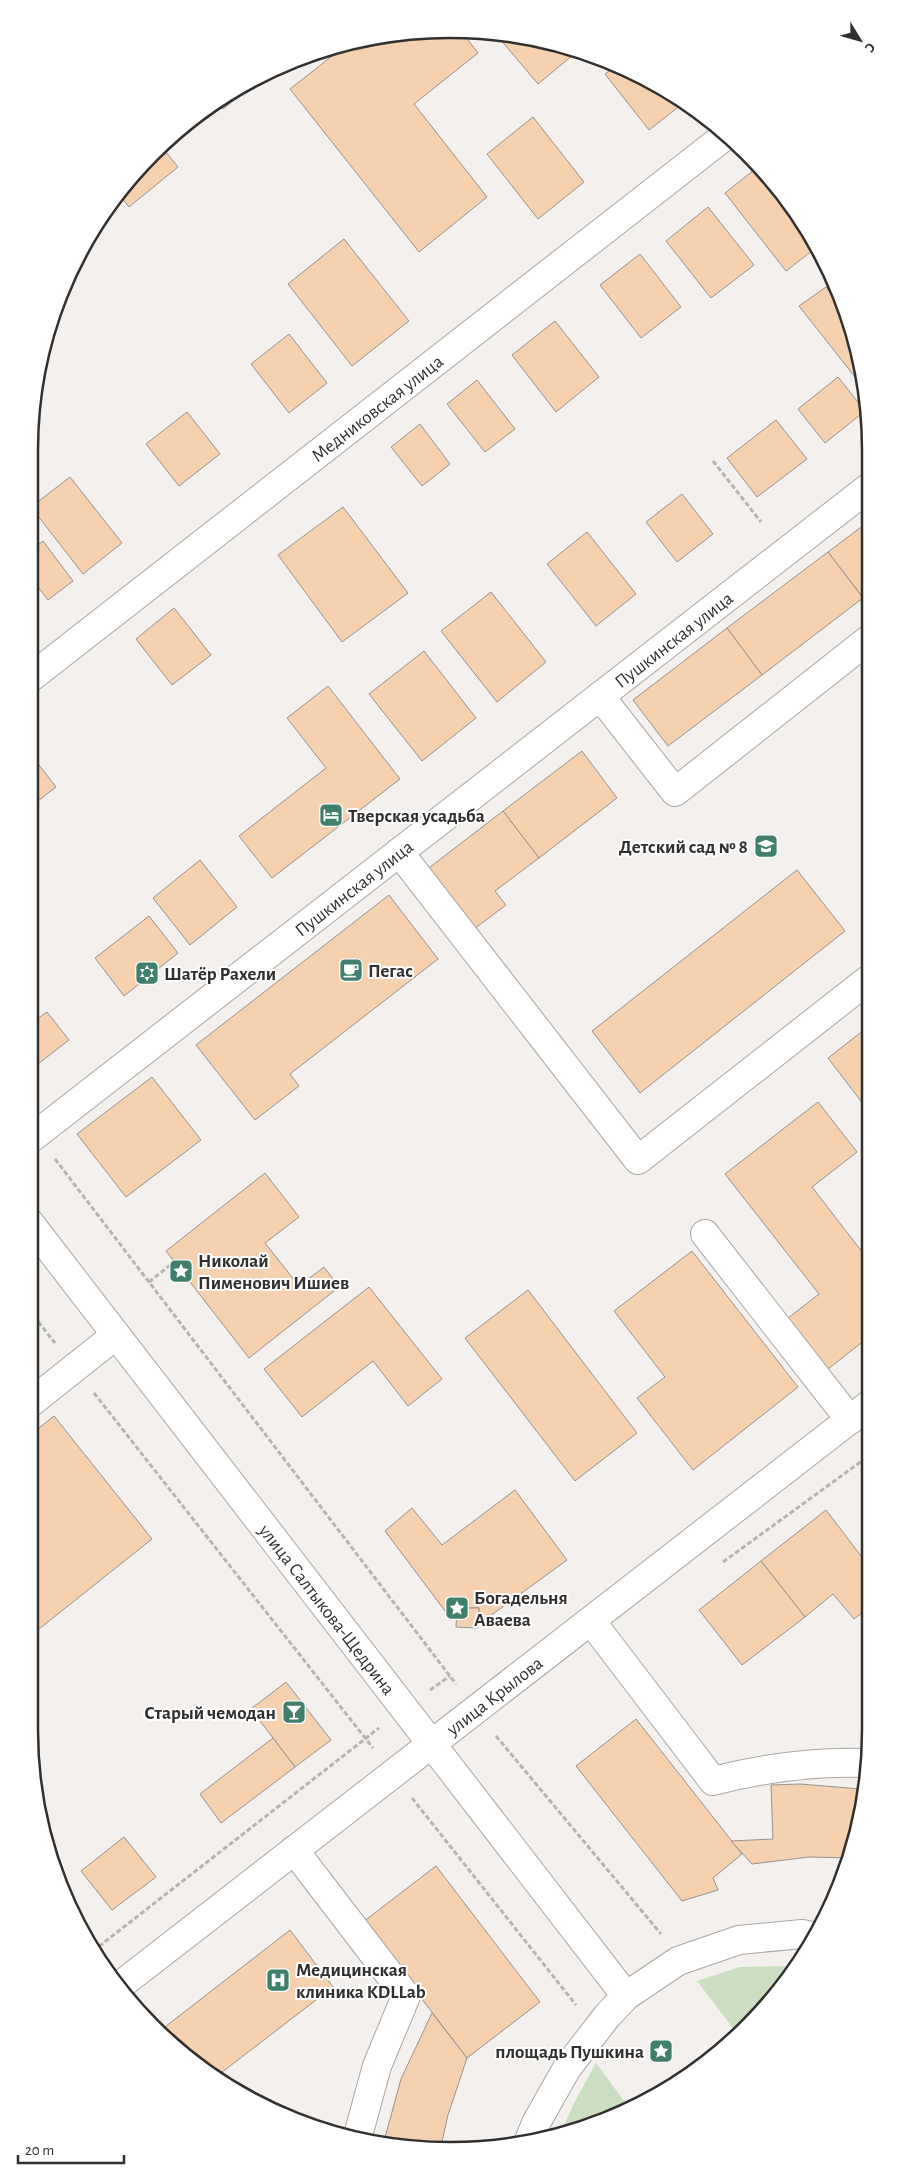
<svg xmlns="http://www.w3.org/2000/svg" width="900" height="2180" font-family="'Alegreya Sans',sans-serif">
<style>
.green{fill:#ccdec1}
.building{fill:#f6d1b0;stroke:#95928f}
.lines{fill:none;stroke-linecap:round;stroke-linejoin:round}
.minor-casing{stroke:#a9a7a4;stroke-width:30}
.path{stroke:#b6b4b1;stroke-width:3;stroke-dasharray:5 2.5;stroke-linecap:butt}
.minor{stroke:#fff;stroke-width:28}
.labels{text-anchor:middle;stroke-width:4;stroke-linejoin:round;paint-order:stroke}
.street-label{font-size:19px;fill:#31302f;stroke:#fff}
.poi-label{font-size:19px;font-weight:bold;fill:#31302f;stroke:#fff;text-anchor:start}
.rim{fill:none;stroke:#31302f;stroke-width:2.5}
</style>
<rect width="100%" height="100%" fill="#f3f0ed"/>
<g class="green">
<polygon points="795,1966 784,1987 736,2032 697,1981 740,1967"/>
<polygon points="596,2063 630,2109 611,2119 560,2135 573,2105"/>
</g>
<g class="building">
<polygon points="422,30 461,31 478,53 414,104 487,197 419,252 290,89 350,42"/>
<polygon points="494,32 505,32 579,50 538,84"/>
<polygon points="615,66 684,100 686,101 649,130 605,74"/>
<polygon points="257,76 260,79 223,109 217,101"/>
<polygon points="533,117 584,182 538,219 487,154"/>
<polygon points="161,146 178,167 129,207 118,193 133,172"/>
<polygon points="759,166 767,172 817,247 786,271 725,193"/>
<polygon points="708,207 754,265 711,298 666,241"/>
<polygon points="108,208 112,214 91,231"/>
<polygon points="344,239 409,321 352,366 288,284"/>
<polygon points="640,254 681,307 641,338 600,285"/>
<polygon points="826,287 840,305 866,391 799,306"/>
<polygon points="555,321 599,377 556,412 512,355"/>
<polygon points="289,334 327,383 289,413 251,364"/>
<polygon points="838,377 865,411 825,443 798,409"/>
<polygon points="477,380 515,429 485,452 447,404"/>
<polygon points="187,412 220,454 179,486 146,444"/>
<polygon points="776,420 807,459 757,497 727,458"/>
<polygon points="420,424 450,464 422,486 391,447"/>
<polygon points="70,477 122,543 83,574 31,507"/>
<polygon points="682,494 713,534 677,562 646,522"/>
<polygon points="343,507 408,593 342,642 278,555"/>
<polygon points="868,522 868,604 828,552"/>
<polygon points="587,532 636,594 596,626 547,564"/>
<polygon points="43,541 73,581 48,600 29,575 29,552"/>
<polygon points="828,552 863,598 762,675 727,628"/>
<polygon points="491,592 546,662 497,702 441,631"/>
<polygon points="29,597 38,608 29,615"/>
<polygon points="174,608 211,655 172,685 136,639"/>
<polygon points="727,628 762,675 668,746 633,700"/>
<polygon points="424,651 476,718 422,761 369,694"/>
<polygon points="328,686 400,779 272,878 239,836 326,768 287,718"/>
<polygon points="582,751 617,798 539,858 503,811"/>
<polygon points="29,752 56,787 29,808"/>
<polygon points="503,811 539,858 495,891 506,905 470,932 425,871"/>
<polygon points="200,860 237,907 190,945 153,898"/>
<polygon points="797,870 845,931 640,1093 592,1031"/>
<polygon points="389,895 438,959 290,1074 299,1086 255,1120 196,1045"/>
<polygon points="149,916 178,953 124,996 95,958"/>
<polygon points="47,1012 69,1040 29,1071 29,1025"/>
<polygon points="869,1026 870,1113 828,1058"/>
<polygon points="152,1077 201,1140 126,1197 77,1134"/>
<polygon points="818,1102 857,1152 812,1187 866,1257 870,1253 870,1336 823,1373 783,1322 819,1294 725,1174"/>
<polygon points="265,1173 299,1217 265,1243 299,1286 324,1267 339,1287 249,1358 166,1251"/>
<polygon points="692,1251 798,1387 693,1470 637,1398 665,1377 614,1311"/>
<polygon points="369,1287 442,1379 408,1406 373,1361 302,1417 264,1369"/>
<polygon points="528,1290 637,1433 575,1481 465,1338"/>
<polygon points="54,1416 152,1539 29,1637 29,1514 33,1511 29,1505 29,1436"/>
<polygon points="515,1490 567,1560 486,1619 478,1619 479,1608 457,1608 457,1619 451,1619 385,1531 412,1508 442,1545"/>
<polygon points="826,1510 871,1569 871,1606 854,1619 833,1594 805,1617 761,1561"/>
<polygon points="761,1561 805,1617 742,1665 699,1610"/>
<polygon points="457,1608 479,1608 478,1628 456,1627"/>
<polygon points="286,1682 331,1740 295,1767 251,1709"/>
<polygon points="636,1719 742,1854 713,1878 718,1890 682,1901 576,1766"/>
<polygon points="273,1738 295,1767 221,1823 200,1794"/>
<polygon points="800,1784 861,1789 850,1858 809,1857 752,1864 731,1841 773,1839 771,1785"/>
<polygon points="124,1837 156,1877 112,1910 81,1871"/>
<polygon points="436,1866 540,2002 467,2058 363,1922"/>
<polygon points="290,1930 333,1987 217,2076 161,2030"/>
<polygon points="432,2013 467,2058 448,2115 441,2146 395,2148 383,2145 401,2079"/>
</g>
<g class="lines">
<g class="minor-casing">
<g id="minor">
<path id="s1" d="M29,679L725,136"/>
<polyline points="600,696 675,792 868,640"/>
<polyline points="399,852 638,1160 869,979"/>
<path id="s2" d="M29,1140L868,488"/>
<path id="s3" d="M29,1222L626,1996"/>
<polyline points="705,1234 850,1420"/>
<polyline points="29,1404 116,1335"/>
<path d="M591,1621L713,1781C764,1768 813,1761 866,1763"/>
<polyline points="294,1850 406,1996 377,2066 357,2139"/>
<path id="s4" d="M118,1987L870,1404"/>
<polyline points="528,2143 536,2123 567,2068 607,2016 626,1996 678,1961 739,1940 802,1934 811,1936"/>
</g>
</g>
<g class="path">
<polyline points="713,461 761,522"/>
<polyline points="55,1159 456,1684"/>
<polyline points="149,1282 174,1262"/>
<polyline points="29,1310 55,1343"/>
<polyline points="94,1393 373,1748"/>
<polyline points="723,1562 870,1455"/>
<polyline points="430,1690 450,1676"/>
<polyline points="496,1736 661,1934"/>
<polyline points="412,1798 576,2005"/>
<polyline points="93,1951 379,1728"/>
</g>
<use href="#minor" class="minor"/>
</g>
<defs>
<g id="hotel-square" transform="scale(1.25)"><rect x="-9" y="-9" width="18" height="18" rx="4" fill="#407f6c" stroke="#fff"/><path d="M-6-4.5h1.5V1H6V5H4.5V3h-9V5H-6ZM-4 0a1.8 1.8 0 1 1 3.6 0ZM.5 0V-2.5h3Q6-2.5 6 0Z" fill="#fff"/></g>
<g id="school-square" transform="scale(1.25)"><rect x="-9" y="-9" width="18" height="18" rx="4" fill="#407f6c" stroke="#fff"/><path d="M0-5L7-2L0 1L-7-2ZM-4 1L0 2.5L4 1V4Q0 6-4 4Z" fill="#fff"/></g>
<g id="cafe-square" transform="scale(1.25)"><rect x="-9" y="-9" width="18" height="18" rx="4" fill="#407f6c" stroke="#fff"/><path d="M-5.5-4.5H6V0H3Q3 3.5 0 3.5H-2.5Q-5.5 3.5-5.5 0ZM3-3.2v2h1.7v-2ZM-6 4.5H4V6H-6Z" fill="#fff"/></g>
<g id="synagogue-square" transform="scale(1.25)"><rect x="-9" y="-9" width="18" height="18" rx="4" fill="#407f6c" stroke="#fff"/><path d="M0-6.5L5.6 3.2H-5.6ZM0 6.5L5.6-3.2H-5.6Z" fill="#fff"/></g>
<g id="sight-square" transform="scale(1.25)"><rect x="-9" y="-9" width="18" height="18" rx="4" fill="#407f6c" stroke="#fff"/><path d="M0-6L1.8-2.2L6-1.7L2.9 1.2L3.7 5.4L0 3.3L-3.7 5.4L-2.9 1.2L-6-1.7L-1.8-2.2Z" fill="#fff"/></g>
<g id="bar-square" transform="scale(1.25)"><rect x="-9" y="-9" width="18" height="18" rx="4" fill="#407f6c" stroke="#fff"/><path d="M-6-5H6L.8 .8V4.5H3.5V6h-7V4.5H-.8V.8Z" fill="#fff"/></g>
<g id="hospital-square" transform="scale(1.25)"><rect x="-9" y="-9" width="18" height="18" rx="4" fill="#407f6c" stroke="#fff"/><path d="M-5-5h3v3.5h4V-5h3V5h-3V1.5h-4V5h-3Z" fill="#fff"/></g>
</defs>
<g fill-rule="evenodd">
<use href="#hotel-square" x="331" y="815"/>
<use href="#school-square" x="766" y="846"/>
<use href="#cafe-square" x="351" y="970"/>
<use href="#synagogue-square" x="147" y="973"/>
<use href="#sight-square" x="181" y="1271"/>
<use href="#sight-square" x="457" y="1608"/>
<use href="#bar-square" x="294" y="1712"/>
<use href="#hospital-square" x="278" y="1980"/>
<use href="#sight-square" x="661" y="2051"/>
</g>
<g class="labels">
<g class="street-label">
<text dy="7" stroke="none"><textPath href="#s1" startOffset="441">Медниковская улица</textPath></text>
<text dy="7" stroke="none"><textPath href="#s2" startOffset="816">Пушкинская улица</textPath></text>
<text dy="7" stroke="none"><textPath href="#s2" startOffset="411">Пушкинская улица</textPath></text>
<text dy="7" stroke="none"><textPath href="#s3" startOffset="489">улица Салтыкова-Щедрина</textPath></text>
<text dy="7" stroke="none"><textPath href="#s4" startOffset="476">улица Крылова</textPath></text>
</g>
<g class="poi-label">
<text x="348" y="822">Тверская усадьба</text>
<text x="748" y="853" text-anchor="end">Детский сад № 8</text>
<text x="368" y="977">Пегас</text>
<text x="164" y="980">Шатёр Рахели</text>
<text x="198" y="1267">Николай<tspan x="198" dy="22">Пименович Ишиев</tspan></text>
<text x="474" y="1604">Богадельня<tspan x="474" dy="22">Аваева</tspan></text>
<text x="276" y="1719" text-anchor="end">Старый чемодан</text>
<text x="296" y="1976">Медицинская<tspan x="296" dy="22">клиника KDLLab</tspan></text>
<text x="644" y="2058" text-anchor="end">площадь Пушкина</text>
</g>
</g>
<path d="M0 0H900V2180H0ZM450 38H450A412 412 0 0 1 862 450V1730A412 412 0 0 1 450 2142H450A412 412 0 0 1 38 1730V450A412 412 0 0 1 450 38Z" fill="#fff" fill-rule="evenodd"/>
<path class="rim" d="M450 38H450A412 412 0 0 1 862 450V1730A412 412 0 0 1 450 2142H450A412 412 0 0 1 38 1730V450A412 412 0 0 1 450 38Z"/>
<g transform="translate(860 40) rotate(127)" stroke="#ffffff" stroke-width="4" paint-order="stroke">
<path d="M0-4L9 19L0 12L-9 19Z" fill="#31302f"/>
<text y="-8" font-size="14" font-weight="bold" text-anchor="middle" fill="#31302f">С</text>
</g>
<path d="M18 2155v8h106v-8" fill="none" stroke="#31302f" stroke-width="2.5"/>
<text x="25" y="2155" font-size="15" fill="#31302f" stroke="#ffffff" stroke-width="4" paint-order="stroke">20 m</text>
</svg>
